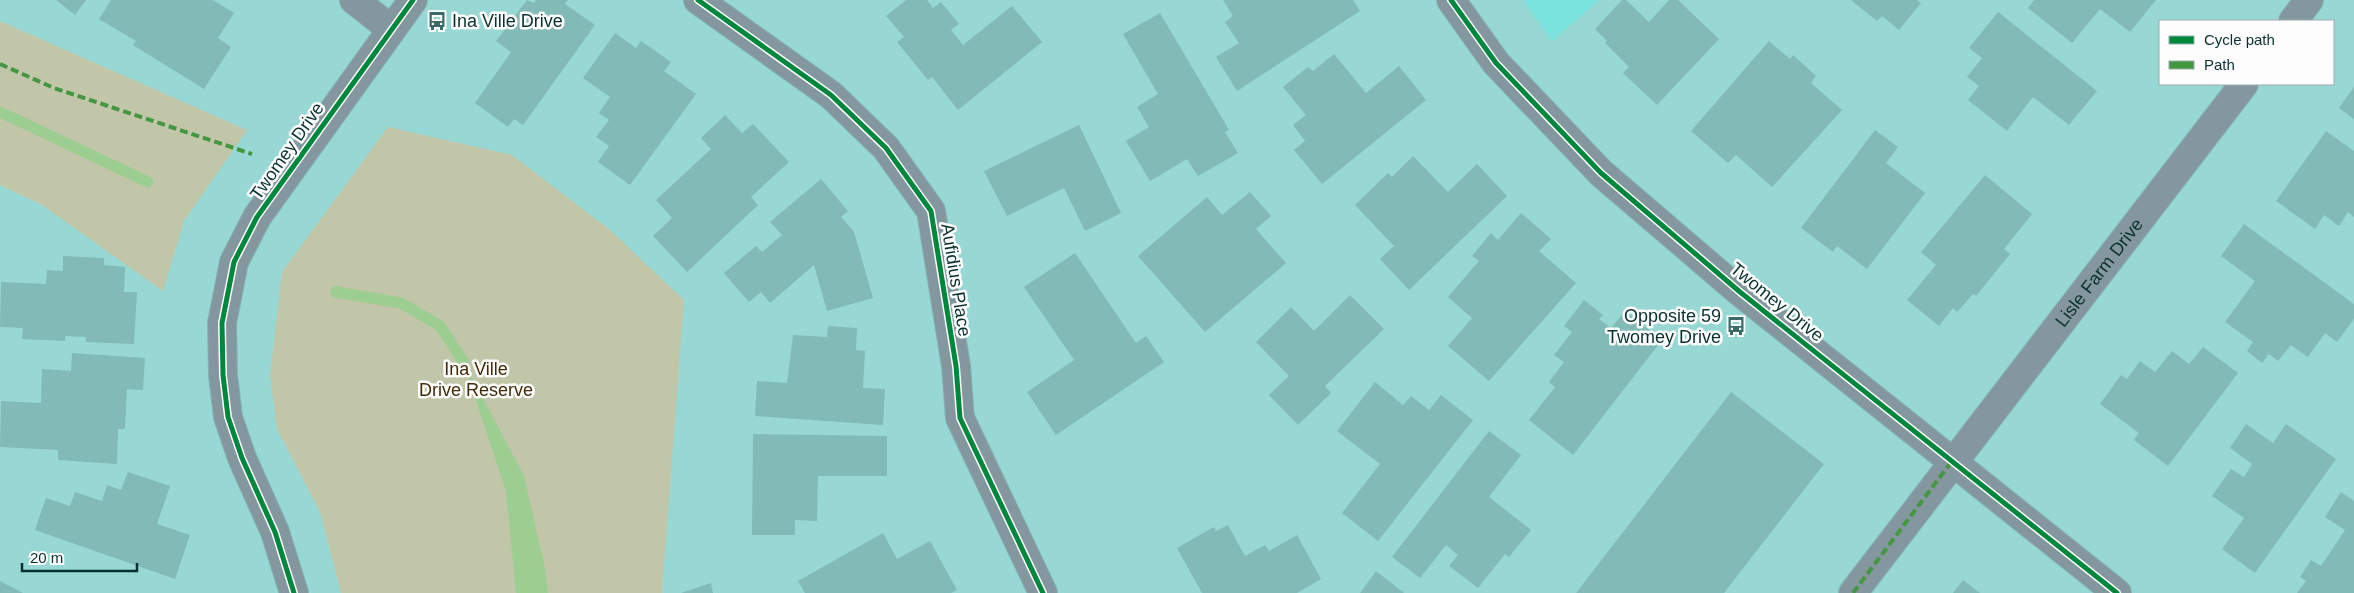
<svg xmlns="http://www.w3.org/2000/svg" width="2354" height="593" font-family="Arial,sans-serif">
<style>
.built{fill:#7ce4de}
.green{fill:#c1c6a8}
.water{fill:#9ccd91}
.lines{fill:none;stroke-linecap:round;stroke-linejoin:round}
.stream{stroke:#9ccd91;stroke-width:11}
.building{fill:#81bab7}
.minor-casing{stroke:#83b5b1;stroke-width:30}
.tertiary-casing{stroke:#83b5b1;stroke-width:30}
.minor{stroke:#85979e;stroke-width:28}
.tertiary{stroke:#85979e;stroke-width:28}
.quiet{stroke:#449741;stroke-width:4;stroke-dasharray:8 4;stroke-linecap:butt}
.cycleway-casing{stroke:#fdfdfd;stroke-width:8}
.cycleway{stroke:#00873e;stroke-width:5}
.labels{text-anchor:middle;stroke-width:5;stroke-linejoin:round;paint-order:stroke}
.poi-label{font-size:18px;fill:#09312f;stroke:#fdfdfd;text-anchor:start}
.street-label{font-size:18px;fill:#09312f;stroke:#fdfdfd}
.park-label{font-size:18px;fill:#432a07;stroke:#fdfdfd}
</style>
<rect width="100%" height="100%" fill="#98d8d4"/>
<polygon class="built" points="1523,0 1599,0 1552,41"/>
<g class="green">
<polygon points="0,21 247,130 184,221 163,291 42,205 0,185"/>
<polygon points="388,127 512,155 610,230 684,300 662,593 341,593 320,512 277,429 270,375 282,272"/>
</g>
<polygon class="water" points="463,361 524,476 545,568 548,593 516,593 506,491"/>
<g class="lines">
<g class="stream">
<polyline points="0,112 148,182"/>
<polyline points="336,292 401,303 440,326 463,361"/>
</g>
</g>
<g class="building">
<polygon points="56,0 86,0 75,15"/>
<polygon points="111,0 213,0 234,13 218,38 231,47 204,89 133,45 136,41 99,19"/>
<polygon points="527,0 534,3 536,0 568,0 565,4 595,25 523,125 514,119 508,127 475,103 511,52 496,41"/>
<polygon points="906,0 927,0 933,8 941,2 959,24 951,30 963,45 1012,6 1042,42 958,110 932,77 928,80 897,42 904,37 886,16"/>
<polygon points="1223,0 1353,0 1360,11 1237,91 1216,57 1239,43 1225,22 1233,16"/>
<polygon points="1622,0 1626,0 1649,22 1669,0 1678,0 1719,39 1657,105 1623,73 1629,67 1605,43 1607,41 1595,29"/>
<polygon points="1851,0 1917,0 1921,3 1899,30 1882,16 1877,21"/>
<polygon points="2034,0 2156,0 2130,32 2100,9 2072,43 2028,8"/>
<polygon points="1998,12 2097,91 2069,125 2033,97 2007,131 1968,100 1979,86 1967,77 1982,58 1969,48"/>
<polygon points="1160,13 1229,130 1225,132 1238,153 1198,176 1187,159 1150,181 1126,141 1149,127 1137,107 1158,94 1123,34"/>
<polygon points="615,33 636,48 641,41 671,62 664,71 696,94 630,185 598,162 609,146 596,137 609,120 599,113 610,97 583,78"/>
<polygon points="1769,41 1790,59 1793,55 1816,76 1811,83 1842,110 1772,187 1736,155 1728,163 1691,131"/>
<polygon points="1334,54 1366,93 1399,66 1426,100 1322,184 1294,150 1305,141 1293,125 1306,115 1283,87 1308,67 1313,71"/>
<polygon points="2354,87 2354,119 2339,108"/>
<polygon points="725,115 742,133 753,124 789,162 751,197 758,205 687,272 653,236 672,218 656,200 711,149 701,138"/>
<polygon points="1079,125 1121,213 1085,231 1064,188 1007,216 984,171"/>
<polygon points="1875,130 1898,147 1886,163 1925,193 1867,269 1837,246 1833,252 1801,228"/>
<polygon points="2326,131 2354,151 2354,217 2348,212 2339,226 2324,215 2315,229 2276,201"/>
<polygon points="1413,156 1448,192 1477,164 1507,196 1409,290 1380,259 1394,246 1355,205 1388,173 1392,177"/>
<polygon points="1985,175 2032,214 2004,249 2010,254 1976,296 1973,294 1957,312 1953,308 1939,326 1907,300 1936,265 1921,252"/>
<polygon points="821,179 848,211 841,217 854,232 873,298 827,311 814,265 770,303 761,292 749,302 724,273 756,246 762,252 782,235 770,222"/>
<polygon points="1250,192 1271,216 1256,229 1286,263 1205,332 1138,256 1207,197 1222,215"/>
<polygon points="1521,213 1551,239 1539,251 1576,283 1489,381 1448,346 1472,318 1448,297 1479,261 1472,256 1491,233 1498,240"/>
<polygon points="2244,224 2354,304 2354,319 2337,342 2325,333 2308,357 2291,345 2278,361 2269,354 2262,363 2247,351 2253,342 2225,322 2255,281 2221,256"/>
<polygon points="1075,253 1136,343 1146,336 1164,362 1056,435 1027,392 1074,360 1024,287"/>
<polygon points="63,256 104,258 104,265 125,267 124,292 137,292 134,344 86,342 86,337 65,336 65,341 22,339 23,328 0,327 1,282 46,284 47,270 63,271"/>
<polygon points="1350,295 1384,329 1325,386 1331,393 1298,425 1269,395 1289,376 1256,342 1291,307 1314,331"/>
<polygon points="1584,300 1603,315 1599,319 1611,328 1625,311 1662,340 1573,455 1529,420 1555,387 1549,382 1564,362 1554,355 1572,332 1564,326"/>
<polygon points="828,326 857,328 856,350 865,351 863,388 885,389 883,425 755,416 757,381 787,383 793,335 827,337"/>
<polygon points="2203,347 2238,373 2168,466 2134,440 2139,433 2100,404 2121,375 2127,379 2140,361 2155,372 2172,351 2189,364"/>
<polygon points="72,353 145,358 143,390 127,389 125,429 118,429 117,464 58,460 58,450 0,447 1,401 41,403 42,369 71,371"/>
<polygon points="1375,382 1403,405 1411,396 1429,410 1441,395 1473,420 1378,541 1342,513 1380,464 1337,431"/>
<polygon points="1731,392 1824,464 1724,593 1576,593"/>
<polygon points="2246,424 2273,443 2286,424 2336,459 2255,573 2222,549 2244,518 2212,496 2231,469 2244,477 2252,464 2230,448"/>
<polygon points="1489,431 1521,455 1489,497 1531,530 1509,557 1505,554 1478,588 1449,566 1458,555 1446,545 1420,578 1392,557"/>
<polygon points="753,434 887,436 887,476 818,476 817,521 795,520 795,535 752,535"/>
<polygon points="128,472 170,486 157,524 190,535 175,579 35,530 46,498 70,506 75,492 102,501 107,485 121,490"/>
<polygon points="2341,492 2354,501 2354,593 2297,593 2306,581 2300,577 2311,560 2321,566 2345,530 2325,517"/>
<polygon points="1228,525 1245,556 1265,545 1269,551 1297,535 1321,579 1297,593 1202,593 1177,548 1214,527 1216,531"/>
<polygon points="883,533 897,559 930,541 957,590 951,593 805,593 798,581"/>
<polygon points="1376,571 1404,593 1360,593"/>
<polygon points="1963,580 1980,593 1953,593"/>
<polygon points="0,581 23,593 0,593"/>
<polygon points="711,583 713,593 681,593"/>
</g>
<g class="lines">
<g class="minor-casing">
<g id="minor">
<polyline points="354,0 391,29"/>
<polyline points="698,0 831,95 886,148 931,211 956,366 960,418 1043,593"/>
<polyline points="2293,21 2309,0"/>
<path id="s1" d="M1853,593L2244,84"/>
</g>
</g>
<g class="tertiary-casing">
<g id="tertiary">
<polyline points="1451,0 1496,63 1601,173 1740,292 2117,593"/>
<polyline points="294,593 275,532 242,458 228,417 223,375 222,323 234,262 257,217 413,0"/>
</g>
</g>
<use href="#minor" class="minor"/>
<use href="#tertiary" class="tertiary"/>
<g class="quiet">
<polyline points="0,64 54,88 252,154"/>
<polyline points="1853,593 1952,461"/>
</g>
<g class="cycleway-casing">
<g id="cycleway">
<polyline points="698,0 831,95 886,148 931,211 956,366 960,418 1043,593"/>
<polyline points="1451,0 1496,63 1601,173 1740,292 2117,593"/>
<polyline points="294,593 275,532 242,458 228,417 223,375 222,323 234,262 257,217 413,0"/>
</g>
</g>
<use href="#cycleway" class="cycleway"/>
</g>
<defs>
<g id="bus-bare" transform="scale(1.5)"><path d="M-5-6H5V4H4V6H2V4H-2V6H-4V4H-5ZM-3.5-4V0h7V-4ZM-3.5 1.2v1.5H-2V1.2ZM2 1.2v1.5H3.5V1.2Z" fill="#3b6b69" stroke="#fdfdfd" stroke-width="2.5" paint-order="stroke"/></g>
</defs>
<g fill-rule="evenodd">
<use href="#bus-bare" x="437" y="21"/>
<use href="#bus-bare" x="1736" y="326"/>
</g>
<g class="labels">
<g class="poi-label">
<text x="452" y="27">Ina Ville Drive</text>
<text x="1721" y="322" text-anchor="end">Opposite 59<tspan x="1721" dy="21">Twomey Drive</tspan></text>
</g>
<g class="street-label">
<text transform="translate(287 151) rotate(-55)" y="6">Twomey Drive</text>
<text dy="6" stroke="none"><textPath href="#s1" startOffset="404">Lisle Farm Drive</textPath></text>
<text transform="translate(956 280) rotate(81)" y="6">Aufidius Place</text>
<text transform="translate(1777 302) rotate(39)" y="6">Twomey Drive</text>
</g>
<g class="park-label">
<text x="476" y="375">Ina Ville<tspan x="476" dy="21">Drive Reserve</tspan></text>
</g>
</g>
<rect x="2159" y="20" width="175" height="65" fill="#fdfdfd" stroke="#9babab"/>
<rect x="2169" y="36" width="25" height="8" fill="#00873e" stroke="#9babab"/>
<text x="2204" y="45" font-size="15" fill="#09312f">Cycle path</text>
<rect x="2169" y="61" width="25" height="8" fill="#449741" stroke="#9babab"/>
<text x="2204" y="70" font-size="15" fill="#09312f">Path</text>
<path d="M22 563v8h115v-8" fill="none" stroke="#09312f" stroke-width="2.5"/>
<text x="30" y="563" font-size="15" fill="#09312f" stroke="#fdfdfd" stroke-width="4" paint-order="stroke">20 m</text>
</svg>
